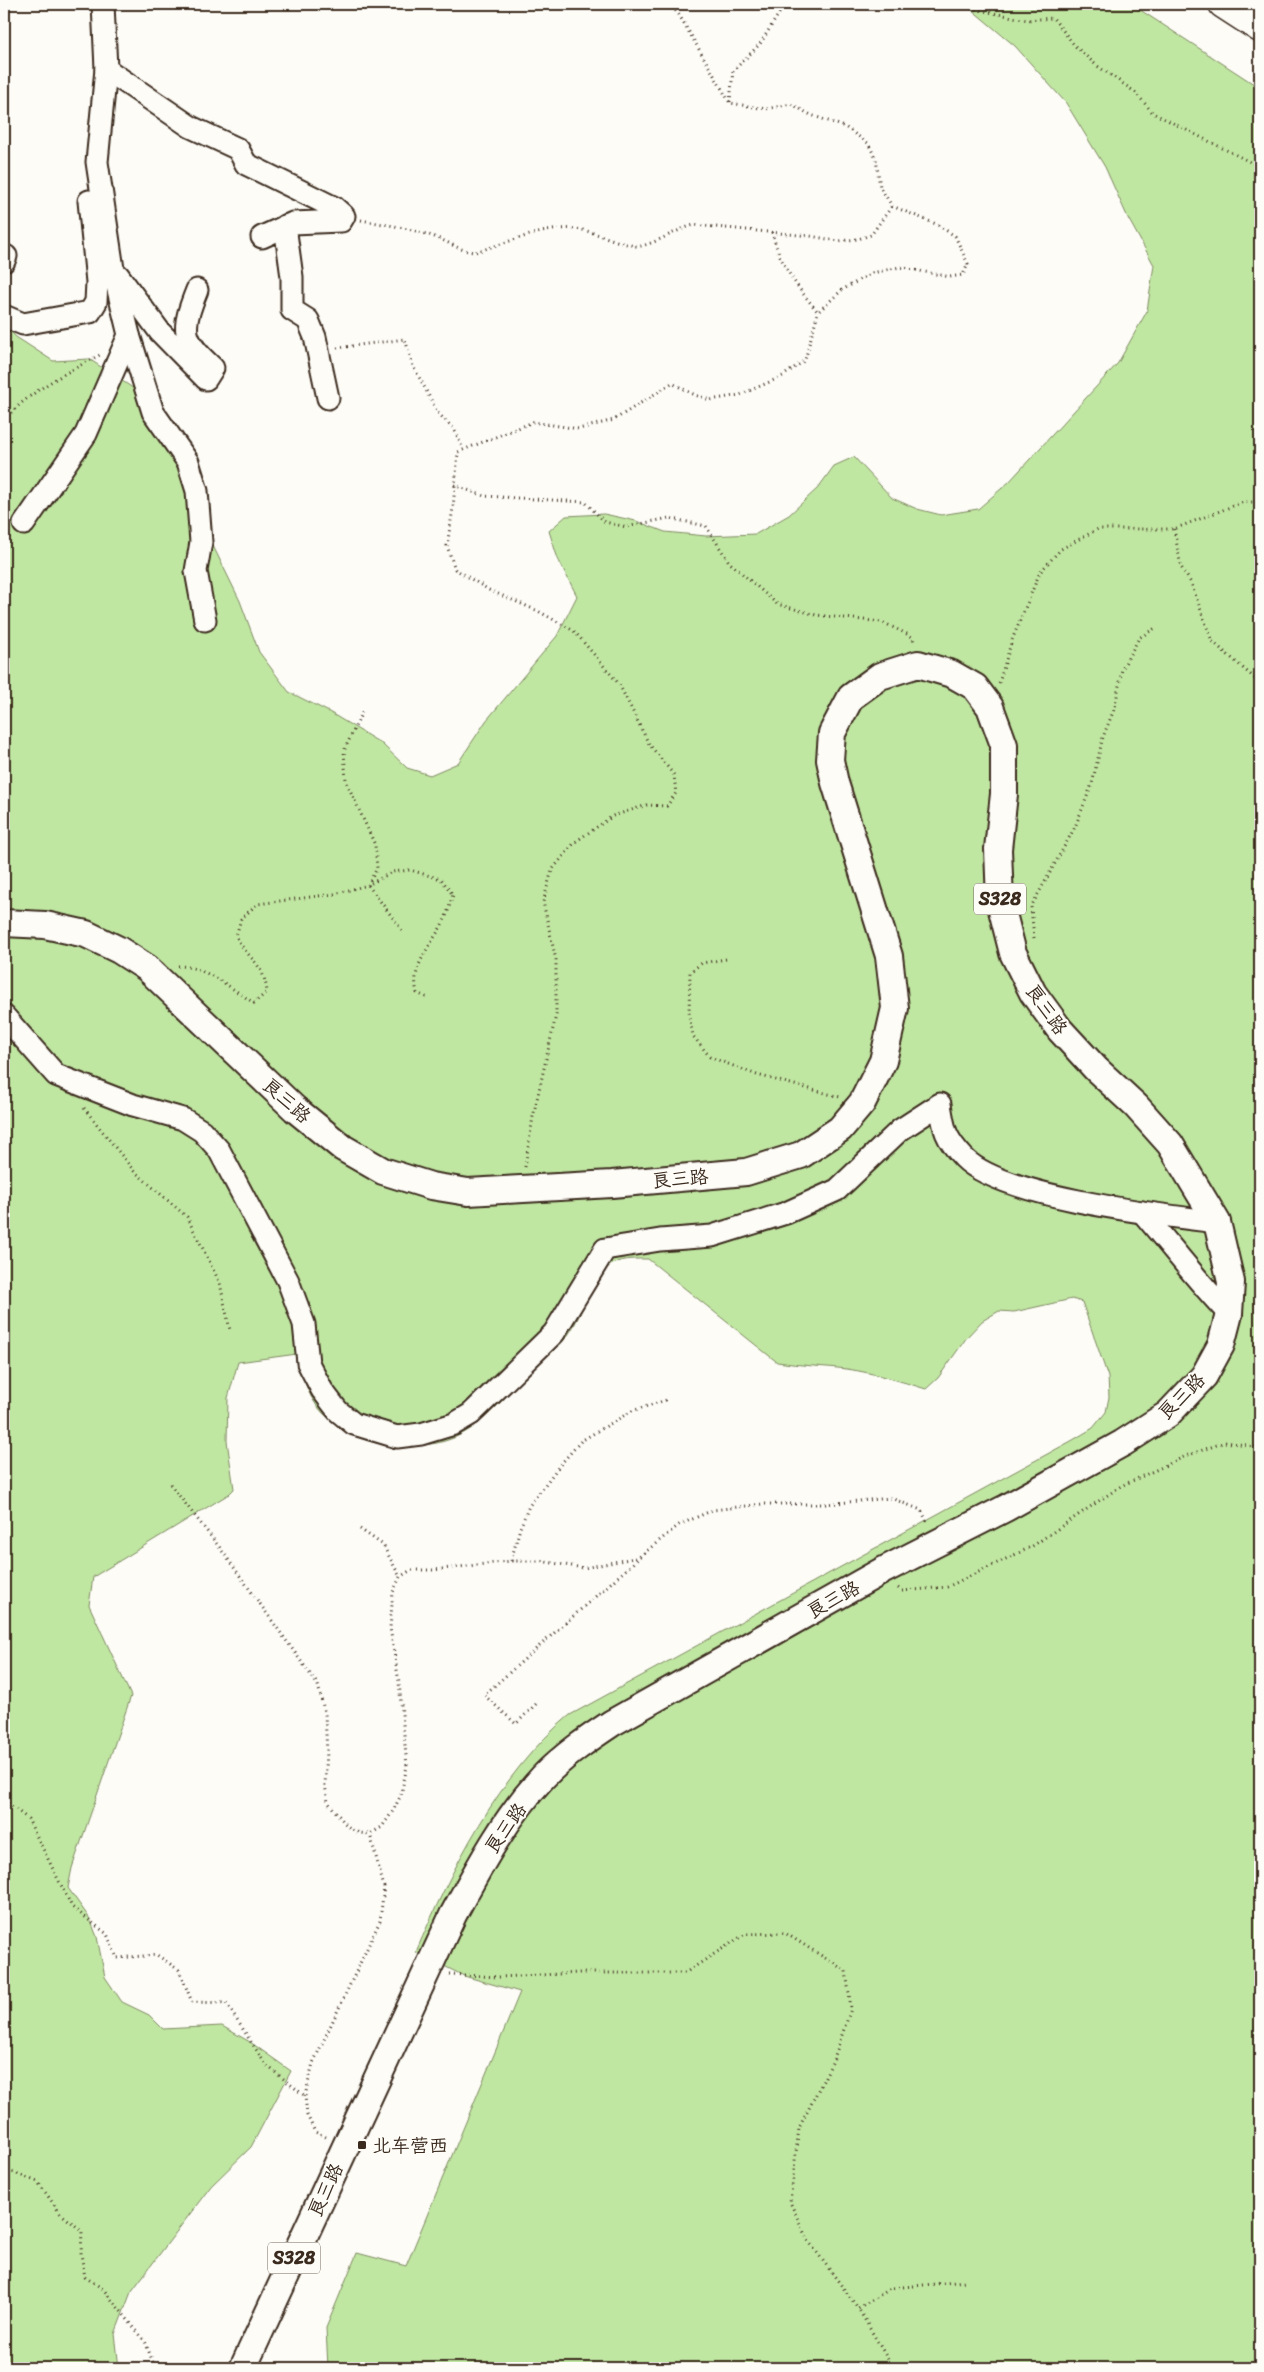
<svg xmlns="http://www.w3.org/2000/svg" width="1264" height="2372" font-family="Sriracha,'LXGW WenKai TC',sans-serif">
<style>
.green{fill:#c0e7a2;stroke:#7e8860}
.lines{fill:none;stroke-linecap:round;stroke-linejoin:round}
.minor-casing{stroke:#3b2a1e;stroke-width:25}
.major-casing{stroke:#3b2a1e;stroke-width:30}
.highway-casing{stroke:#3b2a1e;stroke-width:31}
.path{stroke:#3b2a1e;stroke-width:3;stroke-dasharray:1 4;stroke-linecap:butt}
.minor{stroke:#fdfcf7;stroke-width:21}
.major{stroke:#fdfcf7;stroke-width:26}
.highway{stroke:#fdfcf7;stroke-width:28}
.poi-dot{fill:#3b2a1e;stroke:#fdfcf7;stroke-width:2}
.labels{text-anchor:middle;stroke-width:4;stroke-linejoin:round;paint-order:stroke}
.shield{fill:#fdfcf7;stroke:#75695f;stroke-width:1}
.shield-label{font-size:18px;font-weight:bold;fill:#3b2a1e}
.street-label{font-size:19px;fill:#3b2a1e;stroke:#fdfcf7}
.poi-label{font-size:19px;fill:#3b2a1e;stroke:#fdfcf7;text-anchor:start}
</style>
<rect width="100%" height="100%" fill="#fdfcf7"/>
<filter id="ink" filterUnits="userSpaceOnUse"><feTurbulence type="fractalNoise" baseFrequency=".02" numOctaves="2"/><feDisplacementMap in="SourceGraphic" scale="10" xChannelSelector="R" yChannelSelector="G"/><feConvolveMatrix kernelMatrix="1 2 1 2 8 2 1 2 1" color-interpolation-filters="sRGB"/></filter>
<g filter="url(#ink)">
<path class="green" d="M965,4H1131L1260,88V2368H328L326,2328L357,2253L406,2266L520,1992L464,1976L416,1952C451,1870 499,1773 570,1715L1073,1440L1093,1428L1106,1412L1109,1397L1108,1377L1082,1302L1072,1299L1014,1312L999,1311L982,1321L967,1337L938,1378L926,1389C900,1381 874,1373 847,1369C824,1366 801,1366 777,1362L648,1259C636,1259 618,1258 608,1267C589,1285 583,1314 568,1335C558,1349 544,1358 532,1369C490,1410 471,1449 404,1445C390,1444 377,1445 363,1439C318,1418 308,1401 297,1354L238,1362L228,1398L227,1441L234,1489L229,1494L93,1577L89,1605L131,1696L72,1868L68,1888L90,1919L97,1937L105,1977L122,2002L149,2015L163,2029L222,2026L250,2042L291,2071L251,2147L211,2186L131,2292L115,2334L119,2368H4V325L16,337L53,361L89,359L151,400L178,442L194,507L240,601L259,652L289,692L329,712L382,744L407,768L430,775L458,763L486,721L557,636L577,596L558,559L549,531L566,516L604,514L636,521L665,532L706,536L756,534L789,515L818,488L834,466L854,457L892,498L917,509L941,515L978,509L1009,482L1118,363L1147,311L1154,265L1128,218L1105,167L1066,103L1015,46Z"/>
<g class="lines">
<g class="minor-casing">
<g id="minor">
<polyline points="106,69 191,127 238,149 246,164 335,208 344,216 341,221 293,223 262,237"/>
<polyline points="285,226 292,277 292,310 308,320 315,337 328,398"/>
<polyline points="4,261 6,256"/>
<path d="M118,275L160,332L206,379L213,368C181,339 181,330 197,290"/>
<polyline points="4,316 23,324 90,312 96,302 97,282 89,201"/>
<polyline points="129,335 153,412 188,462 197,491 201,542 196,571 205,620"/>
<polyline points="24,524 86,434 129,335 113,269 97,162 106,69 103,4"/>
<path d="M4,1016L56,1075L133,1105L183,1119L202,1131L219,1150L288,1281L304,1324L308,1363L322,1390L338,1411L354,1424L397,1437L421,1434L454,1424L471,1414L554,1333L605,1249L660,1240L712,1236L786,1213L837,1190L900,1130L940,1104C944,1130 945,1138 964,1158C1002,1197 1160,1215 1217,1222"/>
<path d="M1142,1212C1171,1246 1198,1282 1229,1314"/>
</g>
</g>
<g class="major-casing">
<path id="major" d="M4,923L45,925L86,934L119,950L147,968L295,1109L343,1148L383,1171L431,1186L468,1192L612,1184L746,1172L801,1155L840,1129L862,1103L883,1061L895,1008L889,956L835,783L830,760L832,733L851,697L880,676L918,664L952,674L975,687L990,707L1004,745V794L998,849L1000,902L1013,953L1033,993L1060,1030L1096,1069L1136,1106L1170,1144L1217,1222L1231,1282L1229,1314L1221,1345L1204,1376L1168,1414L1123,1443L1006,1508L882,1571L612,1723C588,1739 563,1756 543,1777C505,1818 479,1867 453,1915L243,2368"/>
</g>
<g class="highway-casing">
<polyline id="highway" points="1223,4 1260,28"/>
</g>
<g class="path">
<polyline points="951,4 1027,20 1053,18 1075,46 1096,65 1135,92 1153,113 1260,167"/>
<polyline points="730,102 733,71 760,44 780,12 796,4"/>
<path d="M361,220C388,225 417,229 442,240C454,245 461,251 475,252C505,244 552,223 582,230C596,232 629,248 641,246C659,242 675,230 694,225L810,236L839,241L858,239L871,235L892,206"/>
<path d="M772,232C780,265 797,287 818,312"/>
<polyline points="337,348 405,339 413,366 425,388 437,412 454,429 463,449"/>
<path d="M4,420C30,391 65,373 100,355"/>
<polyline points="454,485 484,496 585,502 605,522 626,527 669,518 706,526 729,562 777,604 816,615 882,622 913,637 914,644"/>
<polyline points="1174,529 1181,567 1191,583 1212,641 1260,683"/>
<polyline points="4,540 10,535"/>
<polyline points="999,683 1012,640 1040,572 1061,549 1098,529 1174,529 1243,502 1260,502"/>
<path d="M402,930L368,885L392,872L410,870L441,879L453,895C450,903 448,913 444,921C432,945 410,965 417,993L428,998"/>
<polyline points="1034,938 1031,907 1075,827 1092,784 1103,737 1115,707 1122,669 1139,638 1157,627"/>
<polyline points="726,959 702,963 690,972 689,1015 693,1036 710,1057 757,1075 840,1097"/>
<path d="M178,966C205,966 232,989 254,1003L267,992C264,962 248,960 236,936L241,919L257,904L334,894L368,885L377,868L375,845L346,781L344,751L362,712"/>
<polyline points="84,1108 134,1171 187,1217 220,1283 230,1330"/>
<polyline points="525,1167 533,1117 556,1015 556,960 543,902 552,870 575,842 613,816 647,805 667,806 676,793 674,775 649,744 619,684 574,631 538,611 489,590 455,569 447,546 453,508 458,452 533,422 579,429 614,420 672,383 695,395 710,400 740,395 783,376 805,360 818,312 842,290 872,273 900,267 950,277 963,275 968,264 955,236 936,224 892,206 880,187 876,159 868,143 845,127 811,115 791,104 766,109 730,103 678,13 667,4"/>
<polyline points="170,1484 220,1548 318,1685 325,1715 327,1752 325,1785 328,1802 347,1826 359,1833 370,1834 382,1827 393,1811 401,1795 407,1766 399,1682 390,1628 393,1592 400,1577 411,1570 433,1570 511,1561 540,1561 584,1568 639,1557 679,1525 713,1510 763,1504 826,1504 891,1498 921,1510 928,1523"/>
<polyline points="360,1529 383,1545 400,1577"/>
<polyline points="511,1561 520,1528 529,1506 559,1466 581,1441 632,1411 666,1400"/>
<polyline points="898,1588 902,1591 947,1587 1031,1547 1121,1486 1186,1456 1225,1442 1260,1447"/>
<polyline points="536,1704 516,1724 484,1695 639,1558"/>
<polyline points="4,1800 28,1819 72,1907 107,1934 117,1958 157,1955 179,1970 192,2002 226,2003 266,2065 305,2096"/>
<polyline points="449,1974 498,1977 580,1973 685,1973 745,1934 785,1933 846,1971 851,2009 833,2061 799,2128 790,2202 807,2239 858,2308"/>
<polyline points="326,2137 315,2132 307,2115 305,2096 313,2063 380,1921 384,1887 370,1834"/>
<polyline points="4,2193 6,2170 38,2182 60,2213 82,2231 81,2254 85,2277 103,2289 145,2341 155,2368"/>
<polyline points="893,2368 858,2308 892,2288 966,2281"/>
</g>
<use href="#minor" class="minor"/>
<use href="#major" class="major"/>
<use href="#highway" class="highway"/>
</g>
</g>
<rect class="poi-dot" x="357" y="2140" width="10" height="10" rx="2.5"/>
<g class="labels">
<g class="shield">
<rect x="974" y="883.5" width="52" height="31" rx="4"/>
<rect x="268" y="2242.5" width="52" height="31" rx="4"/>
</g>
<g class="shield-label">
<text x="1000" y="905">S328</text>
<text x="294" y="2264">S328</text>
</g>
<g class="street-label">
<text transform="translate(1047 1009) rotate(55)" y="7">良三路</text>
<text transform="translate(287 1100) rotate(42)" y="7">良三路</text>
<text transform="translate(680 1178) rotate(-5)" y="7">良三路</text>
<text transform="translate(1181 1396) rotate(-45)" y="7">良三路</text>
<text transform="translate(833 1599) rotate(-29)" y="7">良三路</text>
<text transform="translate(505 1828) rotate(-55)" y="7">良三路</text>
<text transform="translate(325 2190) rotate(-65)" y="7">良三路</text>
</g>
<g class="poi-label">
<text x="372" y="2152">北车营西</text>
</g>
</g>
<rect width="1264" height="2372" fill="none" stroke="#fdfcf7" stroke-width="20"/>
<rect x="10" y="10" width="1244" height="2352" fill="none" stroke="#3b2a1e" stroke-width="2" filter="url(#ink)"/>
</svg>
